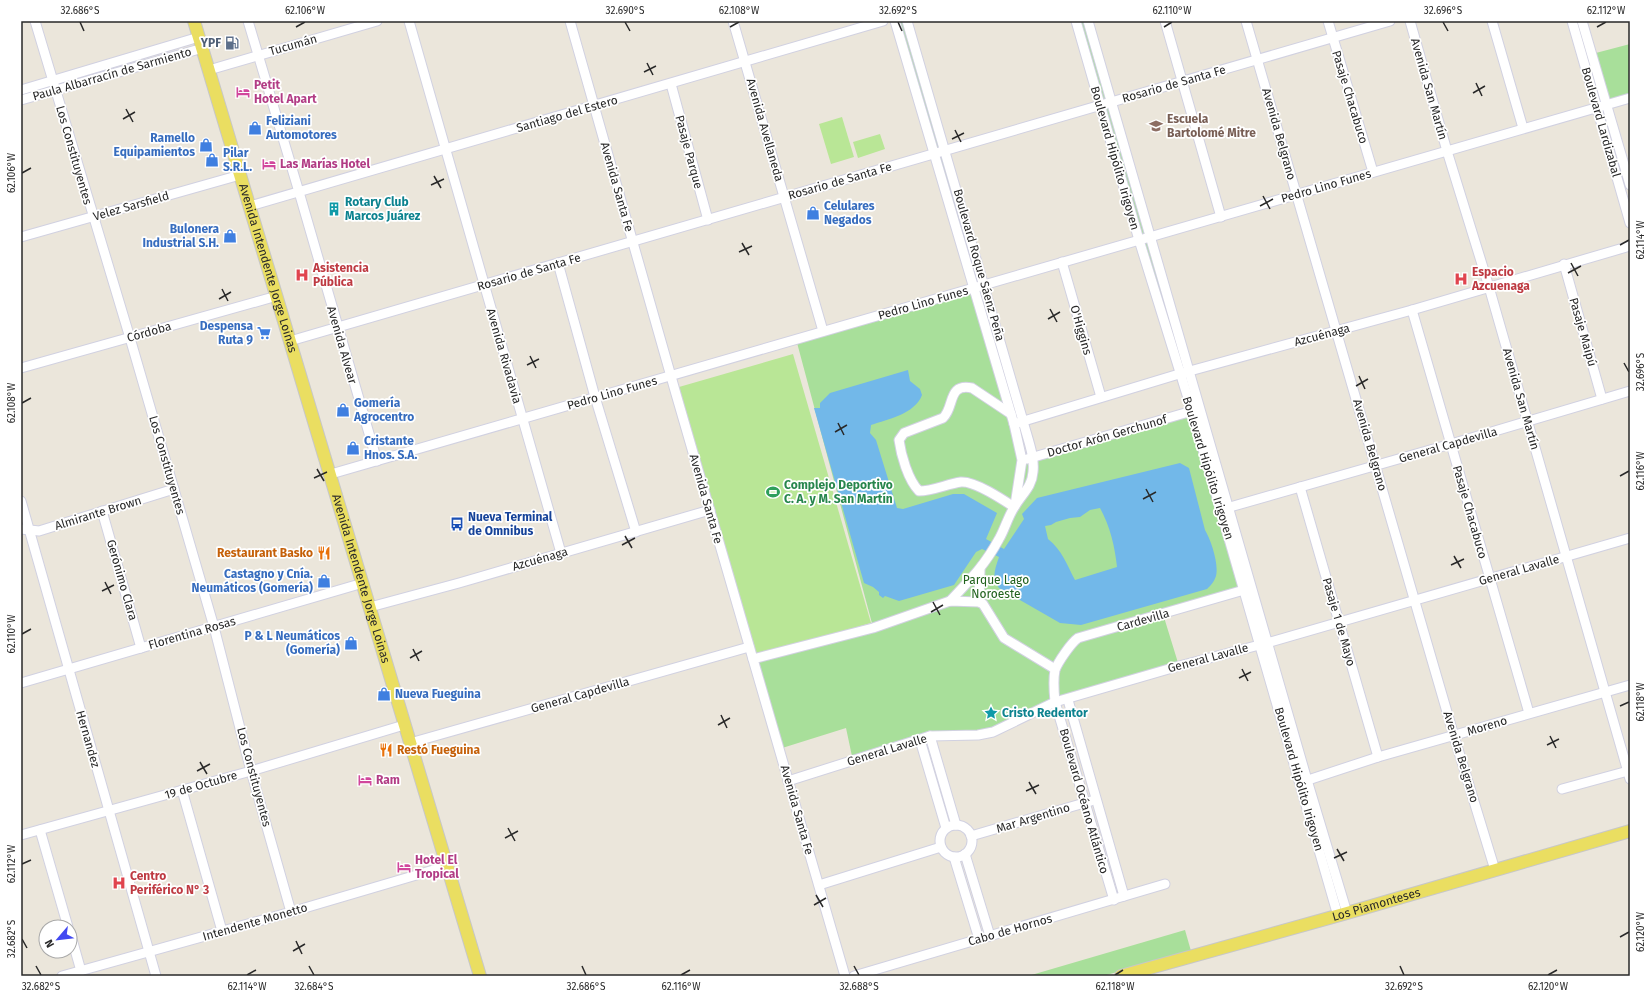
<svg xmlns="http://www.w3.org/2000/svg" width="1651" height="997" font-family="'Fira Sans',sans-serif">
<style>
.green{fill:#a8df9a}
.pitch{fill:#b9e696}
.water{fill:#72b8e9;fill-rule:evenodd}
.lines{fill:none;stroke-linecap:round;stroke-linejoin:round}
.minor-casing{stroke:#d1d1e1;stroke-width:11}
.major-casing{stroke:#c7c7c7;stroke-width:14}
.minor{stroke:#fff;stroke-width:9}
.major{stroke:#eade61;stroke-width:12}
.ticks{fill:none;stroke:#292929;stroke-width:1.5}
.labels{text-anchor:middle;stroke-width:3.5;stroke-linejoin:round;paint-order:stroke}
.service-label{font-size:12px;font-weight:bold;fill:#4e5e75;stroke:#fff;text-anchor:end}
.street-label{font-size:12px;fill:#292929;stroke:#fff}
.hotel-label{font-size:12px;font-weight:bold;fill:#b23c85;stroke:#fff;text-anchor:start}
.education-label{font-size:12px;font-weight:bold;fill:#785e54;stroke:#fff;text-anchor:start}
.shop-label{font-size:12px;font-weight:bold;fill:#366cbe;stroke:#fff;text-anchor:start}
.culture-label{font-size:12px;font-weight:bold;fill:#0d838f;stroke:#fff;text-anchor:start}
.health-label{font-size:12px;font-weight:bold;fill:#be3a42;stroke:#fff;text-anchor:start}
.leisure-label{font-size:12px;font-weight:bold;fill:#27864d;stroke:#fff;text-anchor:start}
.transit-label{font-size:12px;font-weight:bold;fill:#164399;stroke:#fff;text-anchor:start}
.food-label{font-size:12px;font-weight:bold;fill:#c56008;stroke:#fff;text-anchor:end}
.park-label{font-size:12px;fill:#21621d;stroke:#fff}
.neatline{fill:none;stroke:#292929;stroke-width:1.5}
.ticks-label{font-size:10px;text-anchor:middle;fill:#292929}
</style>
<rect width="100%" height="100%" fill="#ebe6db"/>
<g class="green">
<polygon points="899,21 903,21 1014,398 1010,399"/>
<polygon points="1076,21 1088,21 1347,913 1338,916 1244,591 1163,614 1179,666 1068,700 993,732 939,736 853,761 846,728 779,749 753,659 873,627 796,339 973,288 1022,460 1190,411"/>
<polygon points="1630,44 1630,98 1607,105 1592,54"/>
<polygon points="1185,930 1191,951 1103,976 1028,976"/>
</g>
<g class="pitch">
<polygon points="842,117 854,157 831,164 819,124"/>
<polygon points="880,134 885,149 858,158 853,142"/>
<polygon points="793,354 871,623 757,656 679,387"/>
</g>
<path class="water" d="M908,370L910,381L920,389L922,395C915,414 888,419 871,425L870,433L876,440L897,508L903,509L953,494H964L997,513L986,539L1004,549L1024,519L1022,514L1037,498L1180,463L1189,468L1205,530C1211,540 1219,564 1216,576C1214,582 1211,585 1207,589L1081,625L1060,623L999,588C991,578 995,569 999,557L982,549L976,552L954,585L899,601L885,596L883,598L879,595V592L873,587L864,583L814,408H820V403L830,393ZM1100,508C1110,526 1115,547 1117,567L1075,580C1067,565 1062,550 1048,539L1045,526L1051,525L1056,522L1070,518L1080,517L1090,510Z"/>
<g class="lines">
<g class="minor-casing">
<g id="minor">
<polyline points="35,21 130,338 214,627 251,771 291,912"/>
<polyline points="248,21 299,192 377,461"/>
<polyline points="409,21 561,553"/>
<polyline points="570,21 676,394 845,976"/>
<polyline points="733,21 823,331"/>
<polyline points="895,21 1014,424 1022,460 1015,505"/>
<path d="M907,21L1023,421C1027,437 1035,456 1033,472C1032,487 1022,494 1015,506C1008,516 1005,529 999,539C985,565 970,580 950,601"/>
<polyline points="1076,21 1139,240 1192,411 1338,916"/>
<polyline points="1088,21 1307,780 1347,913"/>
<polyline points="1165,21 1221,217"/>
<polyline points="1246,21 1454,736 1495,870"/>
<polyline points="1328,21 1373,172"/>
<polyline points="1410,21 1447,151 1489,287 1630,779"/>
<polyline points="1492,21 1523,128"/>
<polyline points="1572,21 1630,223"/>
<polyline points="1582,21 1630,185"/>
<polyline points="209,70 377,21"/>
<polyline points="671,84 708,220"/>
<polyline points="21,90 199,37"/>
<polyline points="21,100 203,48"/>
<polyline points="250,206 883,21"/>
<polyline points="21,237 240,175"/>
<polyline points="1062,262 1101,397"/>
<polyline points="558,263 595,397 636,532"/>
<polyline points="1564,264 1602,399"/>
<polyline points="1412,310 1529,713"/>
<polyline points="290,341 1390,21"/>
<polyline points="21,368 277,296"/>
<path d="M1011,414L972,388C947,383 955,407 943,418L904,433L899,440C901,455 908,480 919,491C933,491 947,484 961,482C975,481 1002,499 1014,507"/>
<polyline points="1014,424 1179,374 1412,310 1630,246"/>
<polyline points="1027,459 1192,411"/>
<polyline points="331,474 1630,98"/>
<polyline points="1300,487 1378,757"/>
<polyline points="21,501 156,976"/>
<polyline points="1223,509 1451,444 1630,391"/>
<polyline points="102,511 141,648"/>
<polyline points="21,529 39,531 174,489"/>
<polyline points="979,602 980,570"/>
<polyline points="370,607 459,583 710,510"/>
<polyline points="753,659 873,628 950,601 979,602 983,604 1004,638 1055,669"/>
<polyline points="21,683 363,583"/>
<polyline points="1068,700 1124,896"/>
<polyline points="930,736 956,825"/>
<polyline points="920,740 946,828"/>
<polyline points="410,743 749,647"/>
<polyline points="788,781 930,736 978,735 993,732 1055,702 1179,666 1267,643 1630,538"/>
<polyline points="1302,782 1378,757 1630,685"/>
<polyline points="1562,789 1628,771"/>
<polyline points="182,790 222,931"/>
<circle cx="956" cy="841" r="16"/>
<polyline points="40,830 68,927"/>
<polyline points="21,835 251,771 404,725"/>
<polyline points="971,836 1091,801"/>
<polyline points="965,854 990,936"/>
<polyline points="954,857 979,939"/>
<polyline points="819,885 941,847"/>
<path d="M1114,900L1055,702C1054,692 1053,680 1055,670C1058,662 1071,643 1078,638L1244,590"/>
<polyline points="70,932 81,971"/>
<polyline points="62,976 291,912 447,866"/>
<polyline points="854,976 1165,884"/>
</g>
</g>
<g class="major-casing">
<g id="major">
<path id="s1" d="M194,21L480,976"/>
<path id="s2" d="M1121,976L1347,913L1630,831"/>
</g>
</g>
<use href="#minor" class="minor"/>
<use href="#major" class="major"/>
</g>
<path class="ticks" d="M80,22L84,31M625,22L630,31M898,22L902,31M1443,22L1448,31M296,27L305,22M730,27L739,22M1164,27L1172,22M1597,27L1606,22M647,63L653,75M644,72L656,66M1476,83L1482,96M1473,93L1485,86M126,109L133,122M123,119L135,112M955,130L961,142M952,139L964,133M22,173L31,168M434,176L441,188M431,185L444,179M1263,196L1270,209M1260,206L1273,199M742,243L749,255M1620,245L1629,240M739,252L752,246M1571,263L1578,276M1568,273L1581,266M222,289L228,301M219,299L231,292M1050,309L1057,322M1048,319L1060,312M530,356L536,368M1624,363L1629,372M527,365L539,359M1359,376L1365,389M1356,386L1368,379M22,403L31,398M838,423L844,435M835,432L847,425M317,469L324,481M1620,476L1629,471M314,478L327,472M1146,489L1153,502M1143,499L1156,492M625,536L632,548M622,545L635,538M1454,556L1461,568M1451,565L1464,559M105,582L111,594M102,591L114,585M933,602L940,615M931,612L943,605M22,634L31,629M413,649L419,661M410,658L422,651M1242,669L1248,681M1239,678L1251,672M1620,706L1629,702M721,715L727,728M718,725L730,718M1550,736L1556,748M1547,745L1559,739M200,762L207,774M197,771L210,764M1029,782L1036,794M1026,791L1039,785M508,828L515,841M505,838L518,831M1337,849L1344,861M1334,858L1347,852M22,864L31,860M816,895L823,907M814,905L826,898M1620,937L1629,932M22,939L27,948M296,941L302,954M293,951L305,944M36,966L41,975M309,966L314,975M582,966L586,975M854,966L859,975M1400,966L1404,975M247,975L256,970M681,975L690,970M1115,975L1123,970M1548,975L1557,970"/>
<defs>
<g id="fuel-bare" transform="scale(1.08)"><path d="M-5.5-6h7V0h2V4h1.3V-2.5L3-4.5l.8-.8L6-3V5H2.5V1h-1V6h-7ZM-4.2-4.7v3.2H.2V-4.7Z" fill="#5c6f8a" stroke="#fff" stroke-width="2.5" paint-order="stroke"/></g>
<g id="hotel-bare" transform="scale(1.08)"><path d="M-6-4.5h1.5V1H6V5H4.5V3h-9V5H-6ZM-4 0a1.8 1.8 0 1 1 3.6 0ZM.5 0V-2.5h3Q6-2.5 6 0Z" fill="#d1479c" stroke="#fff" stroke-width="2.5" paint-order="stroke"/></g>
<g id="school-bare" transform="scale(1.08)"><path d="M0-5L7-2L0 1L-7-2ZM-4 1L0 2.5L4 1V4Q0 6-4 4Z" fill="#8d6e63" stroke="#fff" stroke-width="2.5" paint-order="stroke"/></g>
<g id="shop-bare" transform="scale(1.08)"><path d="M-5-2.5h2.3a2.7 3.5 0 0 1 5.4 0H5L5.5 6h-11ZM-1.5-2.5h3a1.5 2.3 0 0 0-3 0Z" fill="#3f7fe0" stroke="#fff" stroke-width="2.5" paint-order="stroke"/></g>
<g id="building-bare" transform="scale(1.08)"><path d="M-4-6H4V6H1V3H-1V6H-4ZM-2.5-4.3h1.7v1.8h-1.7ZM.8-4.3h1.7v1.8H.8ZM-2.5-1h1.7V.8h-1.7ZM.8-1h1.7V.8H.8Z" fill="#0f9aa8" stroke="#fff" stroke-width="2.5" paint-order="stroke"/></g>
<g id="hospital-bare" transform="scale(1.08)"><path d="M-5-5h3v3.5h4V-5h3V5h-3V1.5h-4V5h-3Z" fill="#e0444e" stroke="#fff" stroke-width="2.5" paint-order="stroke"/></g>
<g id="supermarket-bare" transform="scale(1.08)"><path d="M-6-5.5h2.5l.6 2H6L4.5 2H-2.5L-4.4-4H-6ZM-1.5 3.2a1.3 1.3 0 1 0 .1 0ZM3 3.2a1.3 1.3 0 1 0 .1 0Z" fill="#3f7fe0" stroke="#fff" stroke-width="2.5" paint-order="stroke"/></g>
<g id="stadium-bare" transform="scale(1.08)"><path d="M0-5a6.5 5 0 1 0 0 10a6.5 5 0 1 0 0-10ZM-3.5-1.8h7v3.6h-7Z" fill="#2e9e5b" stroke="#fff" stroke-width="2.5" paint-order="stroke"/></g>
<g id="bus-bare" transform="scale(1.08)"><path d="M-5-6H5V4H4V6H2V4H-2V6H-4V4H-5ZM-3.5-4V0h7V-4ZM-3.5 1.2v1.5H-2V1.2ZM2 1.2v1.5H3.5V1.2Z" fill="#1a4fb4" stroke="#fff" stroke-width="2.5" paint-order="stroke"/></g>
<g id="restaurant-bare" transform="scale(1.08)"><path d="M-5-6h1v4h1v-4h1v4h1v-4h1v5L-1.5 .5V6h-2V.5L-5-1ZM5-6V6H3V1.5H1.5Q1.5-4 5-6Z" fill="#e8710a" stroke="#fff" stroke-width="2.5" paint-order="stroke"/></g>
<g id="sight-bare" transform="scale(1.08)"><path d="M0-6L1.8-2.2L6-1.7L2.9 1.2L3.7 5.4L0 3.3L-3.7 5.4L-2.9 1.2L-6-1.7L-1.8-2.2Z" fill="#0f9aa8" stroke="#fff" stroke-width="2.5" paint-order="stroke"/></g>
</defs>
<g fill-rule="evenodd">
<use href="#fuel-bare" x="232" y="43"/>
<use href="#hotel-bare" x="243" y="92"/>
<use href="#school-bare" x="1156" y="126"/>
<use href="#shop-bare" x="255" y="128"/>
<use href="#shop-bare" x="206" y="145"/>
<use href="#shop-bare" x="212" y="160"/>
<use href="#hotel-bare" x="269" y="164"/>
<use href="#building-bare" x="334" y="209"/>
<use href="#shop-bare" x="813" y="213"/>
<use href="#shop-bare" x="230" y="236"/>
<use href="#hospital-bare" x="302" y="275"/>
<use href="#hospital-bare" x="1461" y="279"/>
<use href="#supermarket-bare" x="264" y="333"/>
<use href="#shop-bare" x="343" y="410"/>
<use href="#shop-bare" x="353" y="448"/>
<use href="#stadium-bare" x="773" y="492"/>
<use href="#bus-bare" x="457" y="524"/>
<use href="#restaurant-bare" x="324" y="553"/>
<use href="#shop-bare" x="324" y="581"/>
<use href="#shop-bare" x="351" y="643"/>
<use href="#shop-bare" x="384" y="694"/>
<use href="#sight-bare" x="991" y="713"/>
<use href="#restaurant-bare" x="386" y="750"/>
<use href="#hotel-bare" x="365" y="780"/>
<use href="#hotel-bare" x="404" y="867"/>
<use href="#hospital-bare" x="119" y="883"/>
</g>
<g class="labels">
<g class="service-label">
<text x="221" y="47">YPF</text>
</g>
<g class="street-label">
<text transform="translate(293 45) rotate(-16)" y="4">Tucumán</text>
<text transform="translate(112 74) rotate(-16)" y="4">Paula Albarracín de Sarmiento</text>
<text transform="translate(1174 84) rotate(-16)" y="4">Rosario de Santa Fe</text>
<text transform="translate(1429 89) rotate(74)" y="4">Avenida San Martín</text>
<text transform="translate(1350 97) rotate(73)" y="4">Pasaje Chacabuco</text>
<text transform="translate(567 114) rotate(-16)" y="4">Santiago del Estero</text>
<text transform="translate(1601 122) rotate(74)" y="4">Boulevard Lardizabal</text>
<text transform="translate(765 130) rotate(74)" y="4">Avenida Avellaneda</text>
<text transform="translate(1279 134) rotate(74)" y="4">Avenida Belgrano</text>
<text transform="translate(689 152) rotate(75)" y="4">Pasaje Parque</text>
<text transform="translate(74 155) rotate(74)" y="4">Los Constituyentes</text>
<text transform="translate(1115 158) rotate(74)" y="4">Boulevard Hipólito Irigoyen</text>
<text transform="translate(840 181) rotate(-16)" y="4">Rosario de Santa Fe</text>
<text transform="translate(1326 186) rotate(-16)" y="4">Pedro Lino Funes</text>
<text transform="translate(617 187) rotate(74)" y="4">Avenida Santa Fe</text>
<text transform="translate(131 206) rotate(-16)" y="4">Velez Sarsfield</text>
<text transform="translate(979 265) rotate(74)" y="4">Boulevard Roque Sáenz Peña</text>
<text dy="4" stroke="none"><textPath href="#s1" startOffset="258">Avenida Intendente Jorge Loinas</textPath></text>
<text transform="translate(529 272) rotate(-16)" y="4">Rosario de Santa Fe</text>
<text transform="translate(923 303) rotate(-16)" y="4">Pedro Lino Funes</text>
<text transform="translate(1081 330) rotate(74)" y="4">O'Higgins</text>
<text transform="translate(149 332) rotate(-16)" y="4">Córdoba</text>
<text transform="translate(1583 332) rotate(74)" y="4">Pasaje Maipú</text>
<text transform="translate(1322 335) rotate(-15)" y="4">Azcuénaga</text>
<text transform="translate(342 345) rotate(74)" y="4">Avenida Alvear</text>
<text transform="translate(504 356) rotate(74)" y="4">Avenida Rivadavia</text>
<text transform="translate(612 393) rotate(-16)" y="4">Pedro Lino Funes</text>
<text transform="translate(1521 399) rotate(74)" y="4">Avenida San Martín</text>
<text transform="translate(1107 436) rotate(-16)" y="4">Doctor Arón Gerchunof</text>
<text transform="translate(1370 445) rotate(74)" y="4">Avenida Belgrano</text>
<text transform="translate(1448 445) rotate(-16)" y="4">General Capdevilla</text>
<text transform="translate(167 465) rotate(74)" y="4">Los Constituyentes</text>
<text transform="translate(1208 468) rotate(73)" y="4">Boulevard Hipólito Irigoyen</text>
<text transform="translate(706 499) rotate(74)" y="4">Avenida Santa Fe</text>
<text transform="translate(1470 512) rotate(74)" y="4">Pasaje Chacabuco</text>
<text transform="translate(98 513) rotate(-17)" y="4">Almirante Brown</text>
<text transform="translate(540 559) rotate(-16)" y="4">Azcuénaga</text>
<text transform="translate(1519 570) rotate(-16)" y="4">General Lavalle</text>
<text dy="4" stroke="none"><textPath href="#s1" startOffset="582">Avenida Intendente Jorge Loinas</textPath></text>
<text transform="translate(122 580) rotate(74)" y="4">Gerónimo Clara</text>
<text transform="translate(1143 620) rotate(-16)" y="4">Cardevilla</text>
<text transform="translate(1339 622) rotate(74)" y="4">Pasaje 1 de Mayo</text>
<text transform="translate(192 633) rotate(-16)" y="4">Florentina Rosas</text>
<text transform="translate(1208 658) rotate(-15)" y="4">General Lavalle</text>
<text transform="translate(580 695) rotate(-16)" y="4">General Capdevilla</text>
<text transform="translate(1487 726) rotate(-17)" y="4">Moreno</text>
<text transform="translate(88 739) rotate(74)" y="4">Hernandez</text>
<text transform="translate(887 750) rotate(-17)" y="4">General Lavalle</text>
<text transform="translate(1461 757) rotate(73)" y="4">Avenida Belgrano</text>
<text transform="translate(254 777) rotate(75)" y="4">Los Constituyentes</text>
<text transform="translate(1299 779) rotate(74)" y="4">Boulevard Hipólito Irigoyen</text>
<text transform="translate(201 785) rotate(-16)" y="4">19 de Octubre</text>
<text transform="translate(1084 801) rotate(74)" y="4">Boulevard Océano Atlántico</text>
<text transform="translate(797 810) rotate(74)" y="4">Avenida Santa Fe</text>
<text transform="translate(1033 818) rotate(-17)" y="4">Mar Argentino</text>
<text dy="4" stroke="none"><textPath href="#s2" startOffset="265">Los Piamonteses</textPath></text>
<text transform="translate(255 922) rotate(-16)" y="4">Intendente Monetto</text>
<text transform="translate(1010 930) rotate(-16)" y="4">Cabo de Hornos</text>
</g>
<g class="hotel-label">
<text x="254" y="89">Petit<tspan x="254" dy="14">Hotel Apart</tspan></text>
<text x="280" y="168">Las Marías Hotel</text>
<text x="376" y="784">Ram</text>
<text x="415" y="864">Hotel El<tspan x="415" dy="14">Tropical</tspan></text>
</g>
<g class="education-label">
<text x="1167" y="123">Escuela<tspan x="1167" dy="14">Bartolomé Mitre</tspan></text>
</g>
<g class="shop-label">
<text x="266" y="125">Feliziani<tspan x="266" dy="14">Automotores</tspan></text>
<text x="195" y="142" text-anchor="end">Ramello<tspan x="195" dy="14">Equipamientos</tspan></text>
<text x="223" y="157">Pilar<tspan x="223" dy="14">S.R.L.</tspan></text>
<text x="824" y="210">Celulares<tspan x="824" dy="14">Negados</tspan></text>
<text x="219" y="233" text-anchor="end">Bulonera<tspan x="219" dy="14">Industrial S.H.</tspan></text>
<text x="253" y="330" text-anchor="end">Despensa<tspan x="253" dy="14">Ruta 9</tspan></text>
<text x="354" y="407">Gomería<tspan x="354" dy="14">Agrocentro</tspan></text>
<text x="364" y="445">Cristante<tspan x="364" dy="14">Hnos. S.A.</tspan></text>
<text x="313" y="578" text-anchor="end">Castagno y Cnía.<tspan x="313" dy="14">Neumáticos (Gomería)</tspan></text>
<text x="340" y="640" text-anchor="end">P &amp; L Neumáticos<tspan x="340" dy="14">(Gomería)</tspan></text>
<text x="395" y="698">Nueva Fueguina</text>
</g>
<g class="culture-label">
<text x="345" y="206">Rotary Club<tspan x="345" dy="14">Marcos Juárez</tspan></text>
<text x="1002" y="717">Cristo Redentor</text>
</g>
<g class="health-label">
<text x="313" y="272">Asistencia<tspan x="313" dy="14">Pública</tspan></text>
<text x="1472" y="276">Espacio<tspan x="1472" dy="14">Azcuenaga</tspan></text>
<text x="130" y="880">Centro<tspan x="130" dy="14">Periférico N° 3</tspan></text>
</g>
<g class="leisure-label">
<text x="784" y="489">Complejo Deportivo<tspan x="784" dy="14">C. A. y M. San Martín</tspan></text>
</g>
<g class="transit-label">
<text x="468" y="521">Nueva Terminal<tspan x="468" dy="14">de Omnibus</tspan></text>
</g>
<g class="food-label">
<text x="313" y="557">Restaurant Basko</text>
<text x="397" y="754" text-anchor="start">Restó Fueguina</text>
</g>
<g class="park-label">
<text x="996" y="584">Parque Lago<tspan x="996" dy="14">Noroeste</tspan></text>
</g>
</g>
<rect width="1651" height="997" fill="none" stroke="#ffffff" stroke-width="44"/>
<g transform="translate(58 939) rotate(242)"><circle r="19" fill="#ffffff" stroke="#a9a9a9"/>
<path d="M0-3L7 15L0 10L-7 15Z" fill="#4249f1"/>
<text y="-6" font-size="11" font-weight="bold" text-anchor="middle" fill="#292929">N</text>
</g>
<rect x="22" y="22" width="1607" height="953" class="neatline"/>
<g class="ticks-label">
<text x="80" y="14">32.686°S</text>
<text x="305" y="14">62.106°W</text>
<text x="625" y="14">32.690°S</text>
<text x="739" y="14">62.108°W</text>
<text x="898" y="14">32.692°S</text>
<text x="1172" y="14">62.110°W</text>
<text x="1443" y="14">32.696°S</text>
<text x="1606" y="14">62.112°W</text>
<text transform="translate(11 173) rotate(-90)" y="4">62.106°W</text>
<text transform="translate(1640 240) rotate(-90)" y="4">62.114°W</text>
<text transform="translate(1640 372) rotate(-90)" y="4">32.696°S</text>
<text transform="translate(11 403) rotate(-90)" y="4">62.108°W</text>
<text transform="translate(1640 471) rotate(-90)" y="4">62.116°W</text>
<text transform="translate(11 634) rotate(-90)" y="4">62.110°W</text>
<text transform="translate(1640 702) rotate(-90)" y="4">62.118°W</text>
<text transform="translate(11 864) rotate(-90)" y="4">62.112°W</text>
<text transform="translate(1640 932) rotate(-90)" y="4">62.120°W</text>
<text transform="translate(11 939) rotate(-90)" y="4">32.682°S</text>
<text x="41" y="990">32.682°S</text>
<text x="247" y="990">62.114°W</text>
<text x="314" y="990">32.684°S</text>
<text x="586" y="990">32.686°S</text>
<text x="681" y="990">62.116°W</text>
<text x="859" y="990">32.688°S</text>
<text x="1115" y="990">62.118°W</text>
<text x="1404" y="990">32.692°S</text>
<text x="1548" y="990">62.120°W</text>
</g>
</svg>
